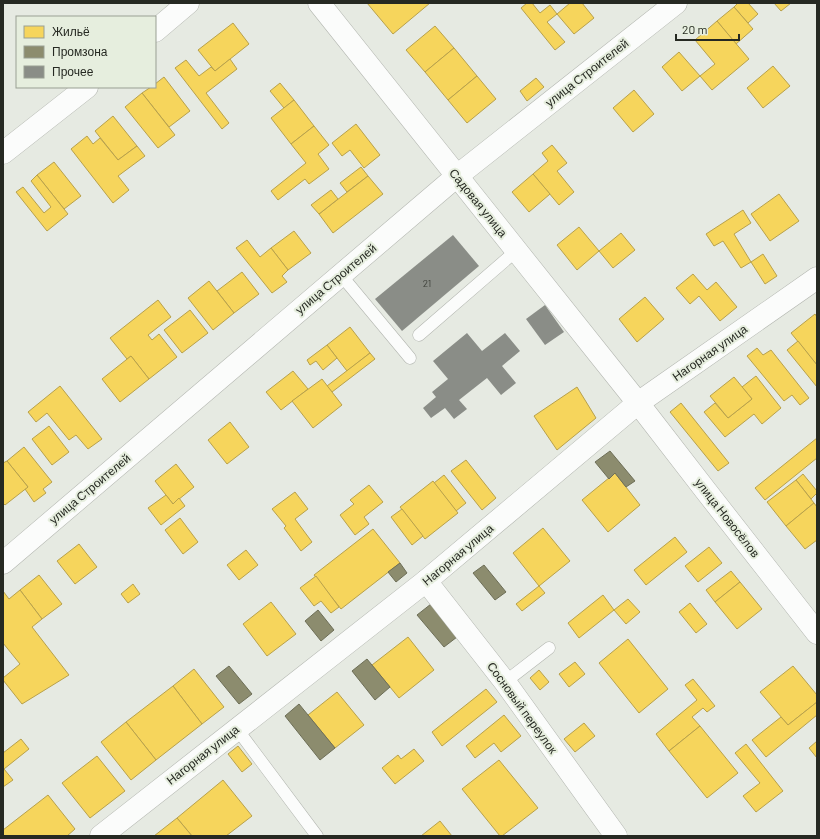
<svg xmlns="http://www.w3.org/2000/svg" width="820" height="839" font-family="Barlow,sans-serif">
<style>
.homes{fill:#f6d55c;stroke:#b8a14b}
.industry{fill:#8c8c6e;stroke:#6d6e57}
.building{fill:#8a8d87}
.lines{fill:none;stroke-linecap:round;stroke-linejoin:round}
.lane-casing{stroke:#b2b5af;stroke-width:13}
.street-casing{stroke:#b2b5af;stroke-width:23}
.lane{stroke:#fbfcfb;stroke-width:12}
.street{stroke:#fbfcfb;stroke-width:22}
.labels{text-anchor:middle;stroke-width:4;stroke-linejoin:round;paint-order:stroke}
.number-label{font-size:10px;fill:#3f423b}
.street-label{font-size:12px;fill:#262922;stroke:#e6eede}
</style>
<rect width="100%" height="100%" fill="#e6eae2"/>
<g class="homes">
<polygon points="367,3 430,3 393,34"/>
<polygon points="527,3 532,3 540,13 550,5 557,14 547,22 565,42 555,50 521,8"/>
<polygon points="570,3 582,3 594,18 574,34 557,14"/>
<polygon points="738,3 748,3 758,14 748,23 734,7"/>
<polygon points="774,3 791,3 781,11"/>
<polygon points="734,7 753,29 736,44 717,21"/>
<polygon points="717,21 749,59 712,90 700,76 715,64 695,40"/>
<polygon points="233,23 249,44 215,71 198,50"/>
<polygon points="435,26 454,48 425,72 406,50"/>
<polygon points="454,48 477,76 448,100 425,72"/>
<polygon points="679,52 700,76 682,91 662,67"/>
<polygon points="230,59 237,69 206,93 229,123 222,129 175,68 186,60 199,76 211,67 215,71"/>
<polygon points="773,66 790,86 763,108 747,88"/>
<polygon points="477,76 496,99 467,123 448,100"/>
<polygon points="164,77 190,111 169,127 142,93 151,87 155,87 155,84"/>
<polygon points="536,78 544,87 527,101 520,91"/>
<polygon points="280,83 294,100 284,108 270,91"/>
<polygon points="634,90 654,114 633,132 613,108"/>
<polygon points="142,93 175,135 158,148 125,107"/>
<polygon points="294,100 314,126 291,144 271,118"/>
<polygon points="113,116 137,146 118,160 95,131"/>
<polygon points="356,124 380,155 364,168 350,150 342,156 332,143"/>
<polygon points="314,126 329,145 318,154 329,169 309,184 305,179 278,200 271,191 306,163 291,144"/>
<polygon points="87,136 93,144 100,138 118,160 137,146 145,156 118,176 129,190 113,203 71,149"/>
<polygon points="552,145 567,163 557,171 574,192 559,205 533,174 548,161 542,153"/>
<polygon points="54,162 81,196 64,209 37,175"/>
<polygon points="361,167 368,176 347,192 340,183"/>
<polygon points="533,174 550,194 529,212 512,192"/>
<polygon points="37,175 68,214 47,231 16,192 23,187 44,213 51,207 31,181"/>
<polygon points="368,176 383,194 333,233 319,214"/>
<polygon points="331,190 338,199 319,214 311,205"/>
<polygon points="779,194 799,221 770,241 751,214"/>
<polygon points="743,210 751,223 734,234 751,262 741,268 723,241 714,246 706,234"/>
<polygon points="579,227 599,251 577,270 557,245"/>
<polygon points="294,231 311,253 288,270 271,248"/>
<polygon points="621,233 635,250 613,268 599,251"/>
<polygon points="247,240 260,257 271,248 288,270 282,276 287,282 272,293 236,248"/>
<polygon points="763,254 777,276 765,284 751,262"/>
<polygon points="242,272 259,294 234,313 217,291"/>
<polygon points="693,274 707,290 716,282 737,307 720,321 699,296 690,304 676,288"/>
<polygon points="209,281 234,313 213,330 188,298"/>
<polygon points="645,297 664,319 637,342 619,319"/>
<polygon points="158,300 171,317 148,335 152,340 159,334 177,357 149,379 131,356 127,359 110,338"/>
<polygon points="190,310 208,333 182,353 164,330"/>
<polygon points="815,314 817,317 817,365 791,333"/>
<polygon points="350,327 370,353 347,371 327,345"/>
<polygon points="798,341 817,365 817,387 787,350"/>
<polygon points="327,345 337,358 323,370 316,361 310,365 307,360"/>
<polygon points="757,348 763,355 771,350 809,398 800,405 792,395 784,401 747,356"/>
<polygon points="370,353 375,359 332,392 327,386"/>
<polygon points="131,356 149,379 120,402 102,379"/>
<polygon points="293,371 308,389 281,410 266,392"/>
<polygon points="756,376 781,408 762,424 754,414 725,437 704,412 715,403 728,418 752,399 742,387"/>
<polygon points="734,377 752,399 728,418 710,396"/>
<polygon points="322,379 342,405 313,428 292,401"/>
<polygon points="60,386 102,439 88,449 76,435 69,440 47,413 36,422 28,412"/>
<polygon points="577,387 596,418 557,450 534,416"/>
<polygon points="681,403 729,463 718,471 670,412"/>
<polygon points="230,422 249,447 227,464 208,440"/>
<polygon points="49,426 69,452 52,465 32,439"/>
<polygon points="817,438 817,458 765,500 755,488"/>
<polygon points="24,447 52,482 43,489 46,493 34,502 25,489 28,487 7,461"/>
<polygon points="466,460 496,498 482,510 451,471"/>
<polygon points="7,461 28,487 5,505 3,503 3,463"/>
<polygon points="176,464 194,487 173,504 155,481"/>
<polygon points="615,473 640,505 608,532 582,500"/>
<polygon points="803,474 817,491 817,493 811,499 796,480"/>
<polygon points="444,475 466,503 456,511 434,483"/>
<polygon points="796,480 814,503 786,526 767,502"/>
<polygon points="433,481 458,513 425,539 400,507"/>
<polygon points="369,485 383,502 364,517 369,524 355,535 340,515 354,504 350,500"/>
<polygon points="295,492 308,509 295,519 312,542 301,551 284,528 286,526 272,509"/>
<polygon points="166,495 173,504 179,498 185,506 161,525 148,508"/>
<polygon points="814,503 817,507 817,540 805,549 786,526"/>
<polygon points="402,509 423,536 412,545 391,517"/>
<polygon points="180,518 198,542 183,554 165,530"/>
<polygon points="543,528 570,561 539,586 513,553"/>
<polygon points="373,529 400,563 341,609 314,575"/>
<polygon points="675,537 687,552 646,585 634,570"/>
<polygon points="79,544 97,567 75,584 57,561"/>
<polygon points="709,547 722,563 698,582 685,566"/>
<polygon points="246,550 258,565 239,580 227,565"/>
<polygon points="731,571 740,582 715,602 706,590"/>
<polygon points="39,575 62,604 42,619 20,590"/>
<polygon points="316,576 339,607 331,613 321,601 314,606 300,588"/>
<polygon points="740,582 762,609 737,629 715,602"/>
<polygon points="133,584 140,594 128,603 121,594"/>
<polygon points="539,586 545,593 522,611 516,604"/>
<polygon points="20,590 42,619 32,627 69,675 22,704 3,680 3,678 20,664 3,643 3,591 9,599"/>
<polygon points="603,595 614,610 579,638 568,623"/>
<polygon points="628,599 640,612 626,624 614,610"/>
<polygon points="271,602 296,634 267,656 243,624"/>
<polygon points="690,603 707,624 696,633 679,612"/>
<polygon points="408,637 434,670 399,698 372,665"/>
<polygon points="628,639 668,689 639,713 599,663"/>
<polygon points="575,662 585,674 569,687 559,674"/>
<polygon points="793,666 817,695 817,702 788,725 760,692"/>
<polygon points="194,669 224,707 202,724 173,686"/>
<polygon points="539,670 549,682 540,690 530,678"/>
<polygon points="693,679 715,706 707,712 703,708 692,717 700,726 669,751 656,734 697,700 685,685"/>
<polygon points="173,686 202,724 156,760 126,722"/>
<polygon points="486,689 497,702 442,746 432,732"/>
<polygon points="337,692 364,725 335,748 308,715"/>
<polygon points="817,702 817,715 766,757 752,740 781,717 788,725"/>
<polygon points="504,715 521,736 501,752 494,743 475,758 466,746"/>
<polygon points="126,722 156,760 131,780 101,742"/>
<polygon points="584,723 595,736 575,752 564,739"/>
<polygon points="700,726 738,773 707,798 669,751"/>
<polygon points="21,739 29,749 4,769 13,780 3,787 3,753"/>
<polygon points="817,741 817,758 809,748"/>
<polygon points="746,744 783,791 756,812 743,796 760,783 735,753"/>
<polygon points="238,746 252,764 242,772 228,754"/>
<polygon points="414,749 424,761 395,784 382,768 398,755 401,759"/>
<polygon points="97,756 125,791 90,818 62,783"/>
<polygon points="499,760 538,808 502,836 500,836 462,789"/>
<polygon points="223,780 252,816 226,836 192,836 177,818"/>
<polygon points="48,795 75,829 67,836 3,836 3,830"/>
<polygon points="177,818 192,836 154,836"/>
<polygon points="440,821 452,836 421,836"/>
</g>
<g class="industry">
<polygon points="610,451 635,481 626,487 615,473 609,479 595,462"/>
<polygon points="400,563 407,573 396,582 388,572"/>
<polygon points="484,565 506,592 495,600 473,573"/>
<polygon points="431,604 457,637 444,647 417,615"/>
<polygon points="318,610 334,630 321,641 305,621"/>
<polygon points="367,659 390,687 375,700 352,671"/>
<polygon points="229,666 252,694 239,704 216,676"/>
<polygon points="299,704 335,748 320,760 285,716"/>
</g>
<g class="building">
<polygon points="453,235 479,266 402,331 375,299"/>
<polygon points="545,305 564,332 545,345 526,319"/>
<polygon points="467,333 482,351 505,333 520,351 502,366 516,383 501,395 487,378 459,400 467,409 454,419 445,408 431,418 423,408 436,397 432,392 448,379 433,361"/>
</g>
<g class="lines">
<g class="lane-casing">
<g id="lane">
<polyline points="341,275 410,358"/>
<polyline points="419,335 516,251"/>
<polyline points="505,682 549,648"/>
<polyline points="237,729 317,836"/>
</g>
</g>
<g class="street-casing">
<g id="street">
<polyline points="319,3 638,403 706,491 817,633"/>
<polyline points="155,31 188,3"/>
<polyline points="3,153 87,87"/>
<polyline points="3,563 457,176 676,3"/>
<polyline points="426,581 505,682 616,836"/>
<polyline points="101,836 426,581 638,403 817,278"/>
</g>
</g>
<use href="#lane" class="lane"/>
<use href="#street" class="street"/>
</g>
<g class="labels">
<g class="number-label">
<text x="427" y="287">21</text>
</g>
<g class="street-label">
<text transform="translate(587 73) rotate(-38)" y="4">улица Строителей</text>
<text transform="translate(478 203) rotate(51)" y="4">Садовая улица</text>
<text transform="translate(336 279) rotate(-40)" y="4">улица Строителей</text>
<text transform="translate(710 353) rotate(-35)" y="4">Нагорная улица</text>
<text transform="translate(90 489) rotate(-40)" y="4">улица Строителей</text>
<text transform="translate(727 518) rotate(52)" y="4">улица Новосёлов</text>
<text transform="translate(458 555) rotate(-40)" y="4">Нагорная улица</text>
<text transform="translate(522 708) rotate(54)" y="4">Сосновый переулок</text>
<text transform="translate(203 755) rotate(-38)" y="4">Нагорная улица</text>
</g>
</g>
<rect width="820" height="839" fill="none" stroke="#262922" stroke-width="8"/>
<rect x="16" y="16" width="140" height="72" fill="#e6eede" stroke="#999f93"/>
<rect x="24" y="26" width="20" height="12" fill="#f6d55c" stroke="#999f93"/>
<text x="52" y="36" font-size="12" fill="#262922">Жильё</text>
<rect x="24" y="46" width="20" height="12" fill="#8c8c6e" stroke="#999f93"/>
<text x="52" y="56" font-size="12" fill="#262922">Промзона</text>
<rect x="24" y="66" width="20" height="12" fill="#8a8d87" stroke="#999f93"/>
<text x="52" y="76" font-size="12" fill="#262922">Прочее</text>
<path d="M676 34v6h63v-6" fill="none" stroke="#262922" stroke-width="2"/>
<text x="682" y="34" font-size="12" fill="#262922" stroke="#e6eede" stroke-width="3" paint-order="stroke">20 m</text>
</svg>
